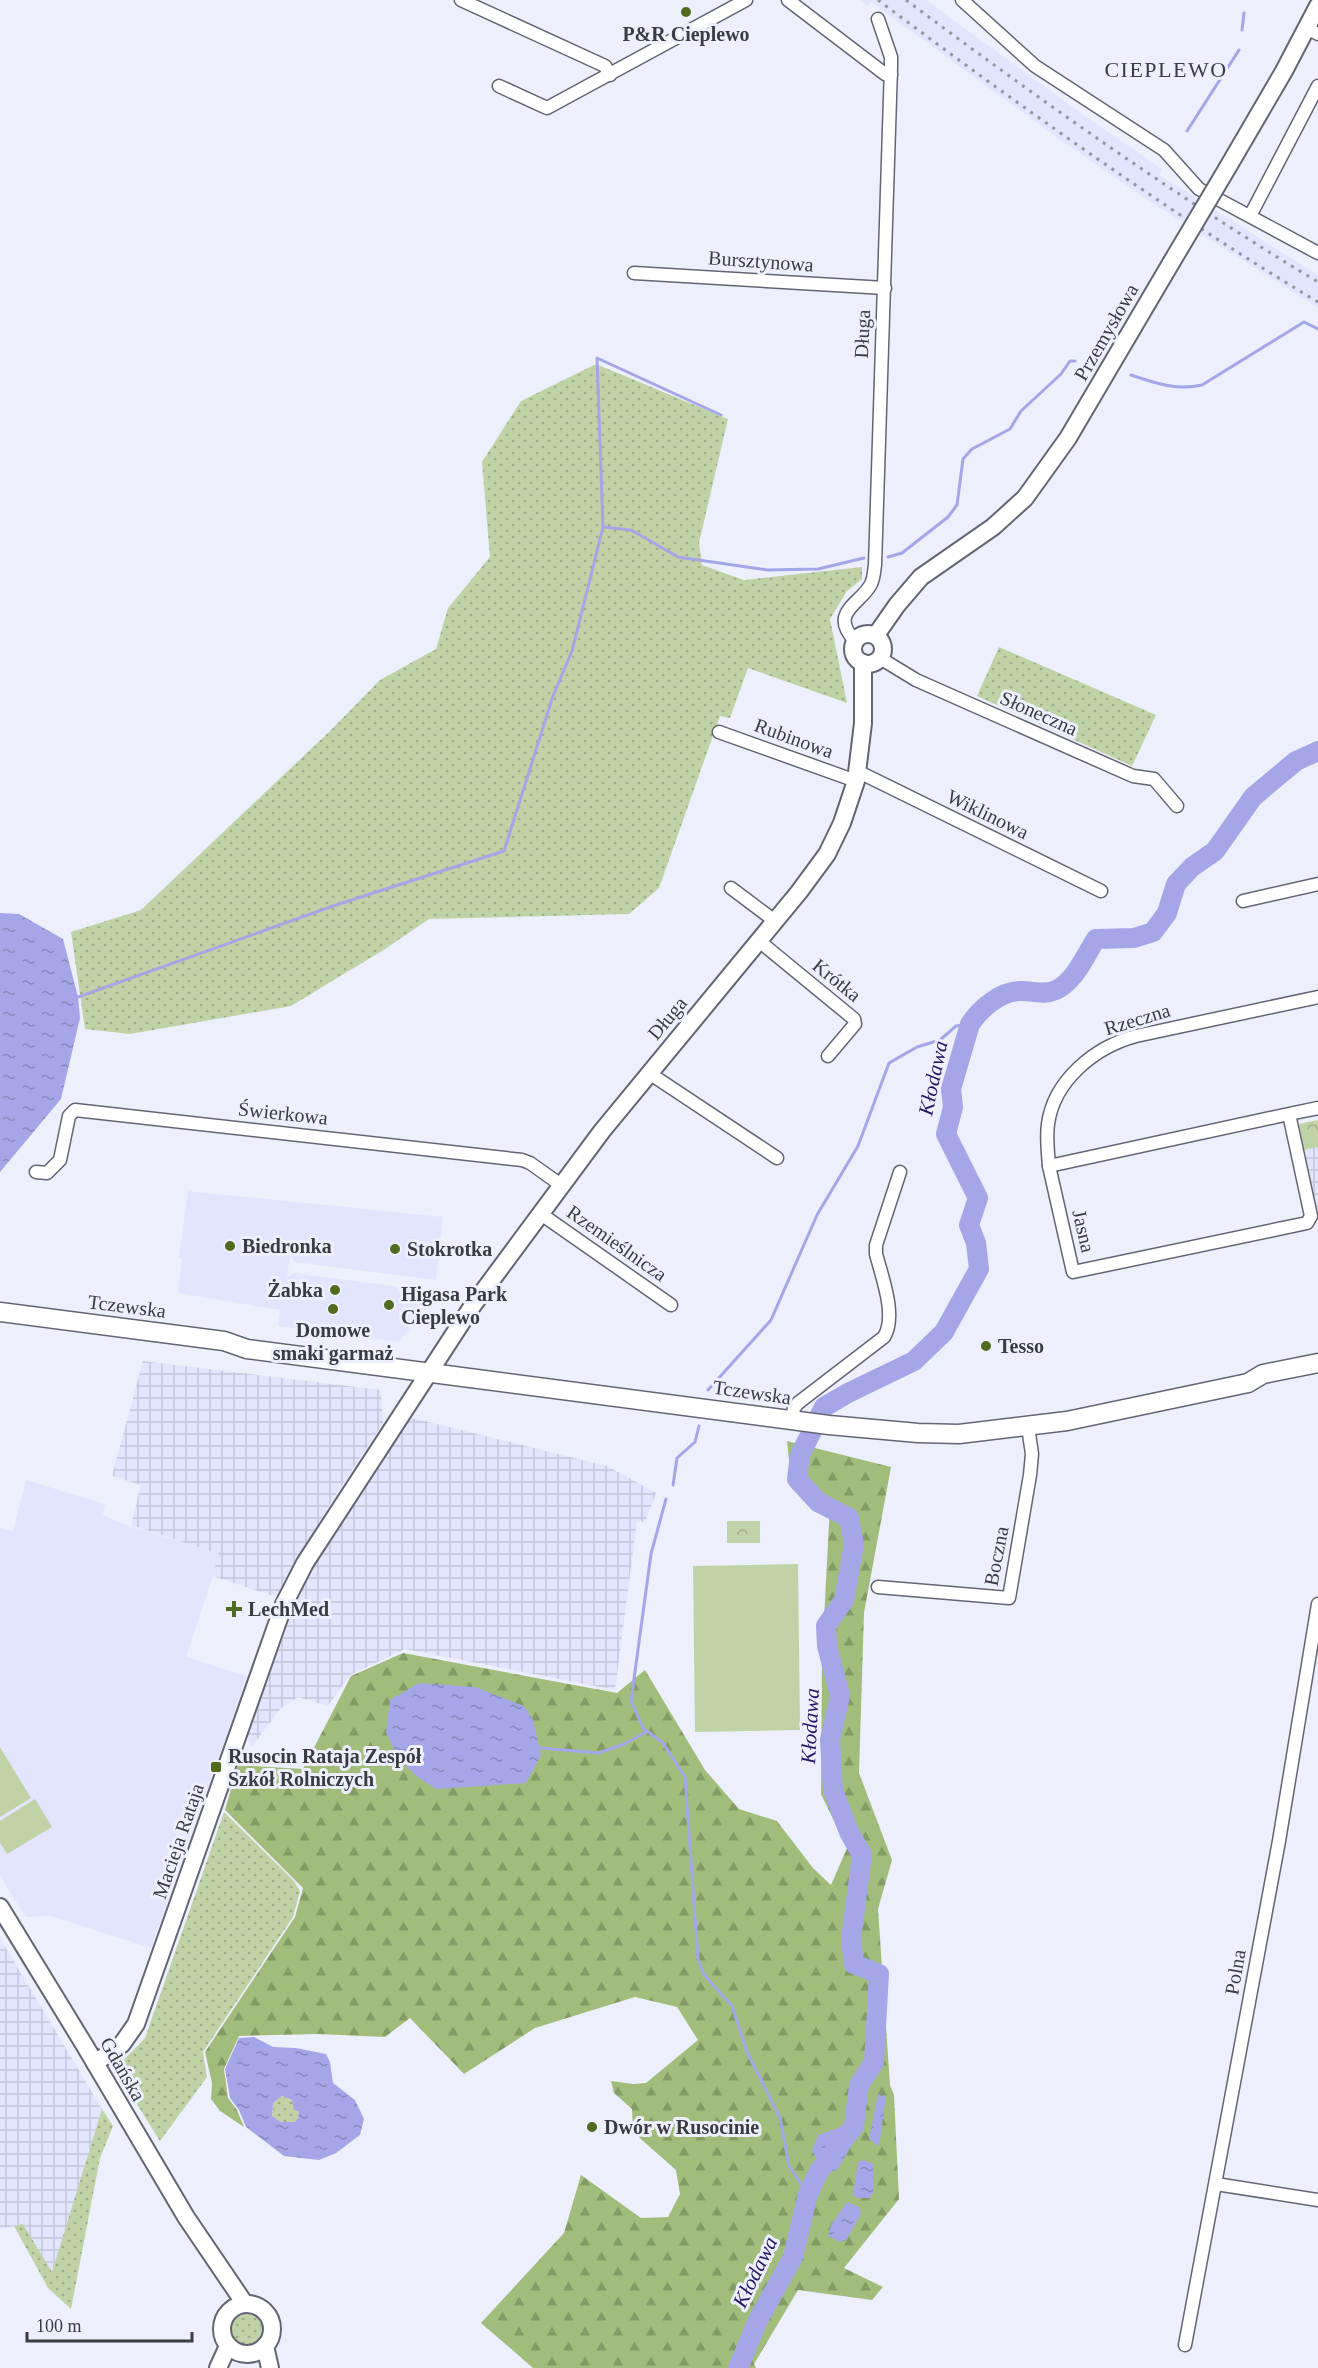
<svg xmlns="http://www.w3.org/2000/svg" width="1318" height="2368" font-family="'Times New Roman',serif">
<style>
.built{fill:#e3e5fe}
.industrial{fill:url(#industrial-grid)}
.grass{fill:url(#grass-dots)}
.forest{fill:url(#forest-firs)}
.park{fill:url(#park-crowns)}
.pitch{fill:#c0d3a6}
.water{fill:url(#water-ripples);fill-rule:evenodd}
.lines{fill:none;stroke-linecap:round;stroke-linejoin:round}
.stream{stroke:#a4a6e7;stroke-width:3}
.river{stroke:#a4a6e7;stroke-width:20}
.street-casing{stroke:#646574;stroke-width:15}
.secondary-casing{stroke:#646574;stroke-width:20}
.primary-casing{stroke:#646574;stroke-width:21}
.street{stroke:#fff;stroke-width:12}
.secondary{stroke:#fff;stroke-width:16}
.primary{stroke:#fff;stroke-width:18}
.rail{stroke:#9596a0;stroke-width:3;stroke-dasharray:3 6;stroke-linecap:butt}
.secondary-bridge-casing{stroke:#646574;stroke-width:20;stroke-linecap:butt}
.secondary-bridge{stroke:#fff;stroke-width:16}
.poi-dot{fill:#506b1e;stroke:#edeffd;stroke-width:2}
.labels{text-anchor:middle;stroke-width:6;stroke-linejoin:round;paint-order:stroke}
.poi-label{font-size:20px;font-weight:bold;fill:#3b3b42;stroke:#edeffd;text-anchor:start}
.street-label{font-size:20px;fill:#3b3b42;stroke:#edeffd}
.water-label{font-size:21px;font-style:italic;fill:#241862;stroke:#edeffd}
.quarter-label{font-size:22px;letter-spacing:1.5px;fill:#3b3b42;stroke:#edeffd}
</style>
<defs>
<pattern id="industrial-grid" width="8" height="8" patternUnits="userSpaceOnUse" patternTransform="scale(1.5)"><rect width="8" height="8" fill="#e3e5fe"/><path d="M0 4h8M4 0v8" fill="none" stroke="#c4c5db"/></pattern>
<pattern id="grass-dots" width="8" height="8" patternUnits="userSpaceOnUse" patternTransform="scale(1.5)"><rect width="8" height="8" fill="#c0d3a6"/><path d="M2 2h.1M6 6h.1" fill="none" stroke="#9dac89" stroke-width="1.8" stroke-linecap="round"/></pattern>
<pattern id="forest-firs" width="22" height="20" patternUnits="userSpaceOnUse" patternTransform="scale(1.5)"><rect width="22" height="20" fill="#a2bd7b"/><path d="M5 1l3.5 6h-7zM16 11l3.5 6h-7z" fill="#859b66"/></pattern>
<pattern id="park-crowns" width="20" height="18" patternUnits="userSpaceOnUse" patternTransform="scale(1.5)"><rect width="20" height="18" fill="#c0d3a6"/><path d="M2 6a3 3 0 1 1 6 0M12 15a3 3 0 1 1 6 0" fill="none" stroke="#9dac89"/></pattern>
<pattern id="water-ripples" width="26" height="14" patternUnits="userSpaceOnUse" patternTransform="scale(1.5)"><rect width="26" height="14" fill="#a4a6e7"/><path d="M2 4q2-2 4 0t4 0M15 11q2-2 4 0t4 0" fill="none" stroke="#8788bd"/></pattern>
</defs>
<rect width="100%" height="100%" fill="#edeffd"/>
<g class="built">
<polygon points="859,0 926,0 1082,114 1162,169 1159,175 1318,275 1318,308 1146,199 1062,141 871,2 867,6"/>
<polygon points="188,1191 443,1217 436,1280 303,1263 295,1262 290,1256 287,1277 294,1273 438,1292 399,1342 278,1326 280,1310 178,1293 182,1258 179,1257"/>
<polygon points="26,1480 105,1504 103,1515 123,1524 220,1554 186,1657 247,1676 151,1948 51,1916 26,1917 0,1876 0,1528 13,1531"/>
</g>
<g class="industrial">
<polygon points="1318,1147 1318,1219 1304,1150"/>
<polygon points="143,1361 381,1390 383,1423 333,1499 277,1597 212,1576 219,1554 131,1525 141,1485 112,1476"/>
<polygon points="408,1417 607,1466 656,1493 645,1522 637,1521 615,1690 405,1649 350,1675 328,1706 298,1697 281,1708 252,1746 246,1736 303,1584"/>
<polygon points="0,1938 102,2109 52,2273 23,2224 0,2229"/>
</g>
<g class="grass">
<polygon points="596,364 728,419 699,543 702,565 744,580 862,567 862,579 847,591 830,619 847,703 748,668 730,718 720,716 659,888 629,914 429,919 385,949 291,1006 130,1034 85,1029 71,932 141,910 330,731 380,680 436,649 448,608 490,557 482,462 521,401"/>
<polygon points="999,647 1156,715 1132,766 977,696"/>
<polygon points="224,1812 294,1881 300,1891 293,1917 203,2052 207,2077 160,2141 115,2069 145,2038"/>
<polygon points="282,2096 292,2100 295,2109 299,2111 298,2119 295,2122 281,2122 272,2116 273,2103"/>
<polygon points="102,2109 113,2126 100,2158 71,2309 48,2288 14,2226 23,2224 52,2272"/>
<circle cx="247" cy="2329" r="16"/>
</g>
<polygon class="forest" points="787,1441 891,1467 864,1613 859,1773 892,1860 878,1909 890,2085 894,2095 899,2199 844,2268 883,2287 872,2300 798,2290 754,2364 756,2368 533,2368 481,2323 564,2233 581,2175 641,2218 668,2217 680,2194 676,2170 633,2132 632,2109 614,2093 611,2081 633,2084 646,2083 698,2040 677,2007 635,1997 535,2028 464,2074 410,2018 385,2037 318,2034 239,2036 224,2069 228,2098 237,2110 244,2127 220,2111 211,2099 212,2083 205,2052 295,1917 303,1888 225,1810 238,1765 303,1769 351,1676 403,1653 617,1693 645,1670 705,1770 739,1809 777,1821 813,1868 831,1885 847,1848 821,1794 822,1658 830,1504 792,1489"/>
<g class="park">
<polygon points="1318,1120 1318,1147 1304,1150 1299,1124"/>
<rect x="727" y="1521" width="33" height="22"/>
</g>
<g class="pitch">
<polygon points="798,1564 800,1730 695,1732 693,1566"/>
<polygon points="0,1747 31,1798 0,1817"/>
<polygon points="35,1799 52,1827 7,1854 0,1843 0,1821"/>
</g>
<g class="water">
<polygon points="0,913 19,914 63,939 78,997 80,1018 61,1099 0,1172"/>
<polygon points="419,1683 475,1687 524,1706 533,1720 541,1755 526,1783 436,1789 416,1776 397,1757 386,1732 390,1700"/>
<path d="M254,2037L273,2047L296,2048L326,2054L330,2062L333,2083L355,2100L364,2119L360,2135L336,2153L319,2160L284,2156L246,2127L239,2110L230,2098L225,2069L239,2038ZM282,2096L292,2100L294,2110L299,2111L298,2118L295,2122H281L272,2116L273,2103Z"/>
<polygon points="878,2094 886,2097 879,2146 869,2139"/>
<polygon points="841,2127 846,2128 852,2145 837,2170 830,2172 816,2159 812,2150 818,2135"/>
<polygon points="863,2160 873,2164 874,2191 870,2198 857,2198 853,2195 858,2162"/>
<polygon points="847,2202 859,2207 861,2214 846,2240 840,2242 828,2236 831,2225"/>
</g>
<g class="lines">
<g class="stream">
<polyline points="1242,30 1244,13"/>
<polyline points="1187,131 1239,50"/>
<path d="M1131,375C1155,383 1177,391 1202,385L1304,322L1318,329"/>
<polyline points="603,527 597,358 721,415"/>
<polyline points="888,557 902,553 948,517 957,505 963,459 972,449 1010,429 1021,411 1061,374 1070,361 1075,361"/>
<polyline points="78,997 333,906 504,851 553,696 572,651 603,527 631,530 678,557 768,570 818,569 864,558"/>
<polyline points="708,1390 771,1320 817,1215 858,1146 889,1063 917,1047 940,1040 956,1026 970,1024"/>
<polyline points="673,1485 677,1458 695,1442 699,1426"/>
<polyline points="666,1499 651,1554 631,1701 643,1728 663,1743 685,1777 698,1959 704,1975 732,2006 747,2052 780,2118 789,2166 808,2194"/>
<polyline points="539,1748 599,1753 624,1744 646,1732"/>
</g>
<path class="river" d="M738,2368L758,2320L793,2257L808,2194L819,2171L854,2126L859,2085L874,2062L879,1974L854,1964L851,1939L862,1855L849,1832L833,1790L830,1740L840,1696L827,1646L826,1626L844,1600L854,1544L849,1518L818,1502L797,1479L800,1455L824,1407L848,1393L914,1361L944,1332L979,1269L976,1243L969,1225L978,1198L946,1134L953,1107L951,1089L970,1024C981,1008 1000,992 1019,991C1032,990 1043,996 1056,990C1075,981 1085,956 1096,939L1134,938L1153,932L1167,913L1176,884L1192,867L1215,851L1253,797L1296,761L1318,751"/>
<g class="street-casing">
<g id="street">
<polyline points="461,0 605,66 610,75"/>
<polyline points="788,0 885,74 891,75"/>
<polyline points="962,0 1035,66 1164,150 1199,189 1318,253"/>
<polyline points="1307,28 1318,34"/>
<polyline points="499,86 547,108 746,0"/>
<polyline points="1250,216 1318,86"/>
<polyline points="634,273 885,288"/>
<path d="M855,641C828,612 861,604 871,584C874,578 874,571 875,565L891,67V57L878,19"/>
<polyline points="880,658 916,680 1133,776 1154,779 1177,806"/>
<polyline points="719,732 856,781"/>
<polyline points="857,774 863,774 1101,891"/>
<polyline points="731,888 775,921"/>
<polyline points="1243,901 1318,884"/>
<polyline points="759,941 854,1019 855,1024 828,1056"/>
<polyline points="649,1073 777,1158"/>
<polyline points="1289,1114 1311,1216 1307,1223 1073,1272 1049,1166 1289,1114 1318,1108"/>
<path d="M1049,1166C1048,1152 1046,1138 1048,1124C1054,1080 1095,1047 1136,1036L1318,997"/>
<polyline points="36,1172 47,1173 60,1160 69,1116 75,1110 522,1160 530,1163 561,1185"/>
<polyline points="541,1214 671,1305"/>
<path d="M792,1420L794,1408L798,1403L884,1337C897,1316 882,1277 876,1254V1245L900,1172"/>
<polyline points="878,1587 1009,1598 1030,1475 1032,1454 1028,1427"/>
<polyline points="1216,2184 1318,2200"/>
<polyline points="1185,2345 1279,1841 1318,1604"/>
</g>
</g>
<g class="secondary-casing">
<g id="secondary">
<polyline points="1228,167 1284,71 1318,6"/>
<circle cx="868" cy="649" r="15"/>
<polyline points="876,635 897,605 921,577 993,527 1025,498 1068,438 1171,263"/>
<polyline points="0,1907 85,2046 186,2217 245,2304"/>
<polyline points="95,2063 122,2044 136,2024 284,1604 305,1563 473,1305 602,1131 799,892 827,854 842,823 856,781 863,723 863,663"/>
<circle cx="247" cy="2329" r="25"/>
<polyline points="265,2346 270,2368"/>
<polyline points="218,2368 228,2346"/>
</g>
</g>
<g class="primary-casing">
<polyline id="primary" points="0,1312 224,1341 247,1349 378,1366 829,1425 918,1433 959,1434 1067,1421 1248,1383 1263,1374 1318,1363"/>
</g>
<use href="#street" class="street"/>
<use href="#secondary" class="secondary"/>
<use href="#primary" class="primary"/>
<g class="rail">
<path d="M878,0C1021,107 1165,210 1318,302"/>
<path d="M906,0C1040,100 1175,196 1318,282"/>
</g>
<g class="secondary-bridge-casing">
<polyline id="secondary-bridge" points="1171,263 1228,167"/>
</g>
<use href="#secondary-bridge" class="secondary-bridge"/>
</g>
<g class="poi-dot">
<circle cx="686" cy="12" r="6"/>
<circle cx="230" cy="1246" r="6"/>
<circle cx="395" cy="1249" r="6"/>
<circle cx="335" cy="1290" r="6"/>
<circle cx="389" cy="1305" r="6"/>
<circle cx="333" cy="1309" r="6"/>
<circle cx="986" cy="1346" r="6"/>
<path d="M231 1600h6v6h6v6h-6v6h-6v-6h-6v-6h6z"/>
<rect x="210" y="1761" width="12" height="12" rx="3"/>
<circle cx="592" cy="2127" r="6"/>
</g>
<g class="labels">
<g class="poi-label">
<text x="686" y="41" text-anchor="middle">P&amp;R Cieplewo</text>
<text x="242" y="1253">Biedronka</text>
<text x="407" y="1256">Stokrotka</text>
<text x="323" y="1297" text-anchor="end">Żabka</text>
<text x="401" y="1301">Higasa Park<tspan x="401" dy="23">Cieplewo</tspan></text>
<text x="333" y="1337" text-anchor="middle">Domowe<tspan x="333" dy="23">smaki garmaż</tspan></text>
<text x="998" y="1353">Tesso</text>
<text x="248" y="1616">LechMed</text>
<text x="228" y="1763">Rusocin Rataja Zespół<tspan x="228" dy="23">Szkół Rolniczych</tspan></text>
<text x="604" y="2134">Dwór w Rusocinie</text>
</g>
<g class="street-label">
<text transform="translate(761 261) rotate(4)" y="7">Bursztynowa</text>
<text transform="translate(1106 332) rotate(-60)" y="7">Przemysłowa</text>
<text transform="translate(862 334) rotate(-87)" y="7">Długa</text>
<text transform="translate(1039 713) rotate(24)" y="7">Słoneczna</text>
<text transform="translate(794 738) rotate(20)" y="7">Rubinowa</text>
<text transform="translate(988 814) rotate(26)" y="7">Wiklinowa</text>
<text transform="translate(837 980) rotate(39)" y="7">Krótka</text>
<text transform="translate(667 1018) rotate(-50)" y="7">Długa</text>
<text transform="translate(1137 1019) rotate(-17)" y="7">Rzeczna</text>
<text transform="translate(283 1113) rotate(6)" y="7">Świerkowa</text>
<text transform="translate(1084 1231) rotate(77)" y="7">Jasna</text>
<text transform="translate(617 1243) rotate(35)" y="7">Rzemieślnicza</text>
<text transform="translate(127 1306) rotate(7)" y="7">Tczewska</text>
<text transform="translate(752 1392) rotate(8)" y="7">Tczewska</text>
<text transform="translate(996 1556) rotate(-79)" y="7">Boczna</text>
<text transform="translate(178 1841) rotate(-71)" y="7">Macieja Rataja</text>
<text transform="translate(1235 1972) rotate(-80)" y="7">Polna</text>
<text transform="translate(123 2069) rotate(60)" y="7">Gdańska</text>
</g>
<g class="water-label">
<text transform="translate(933 1078) rotate(-78)" y="7">Kłodawa</text>
<text transform="translate(810 1726) rotate(-87)" y="7">Kłodawa</text>
<text transform="translate(755 2272) rotate(-64)" y="7">Kłodawa</text>
</g>
<g class="quarter-label">
<text x="1166" y="77">CIEPLEWO</text>
</g>
</g>
<path d="M27 2332v9h165v-9" fill="none" stroke="#3b3b42" stroke-width="3"/>
<text x="36" y="2332" font-size="18" fill="#3b3b42" stroke="#edeffd" stroke-width="4.5" paint-order="stroke">100 m</text>
</svg>
